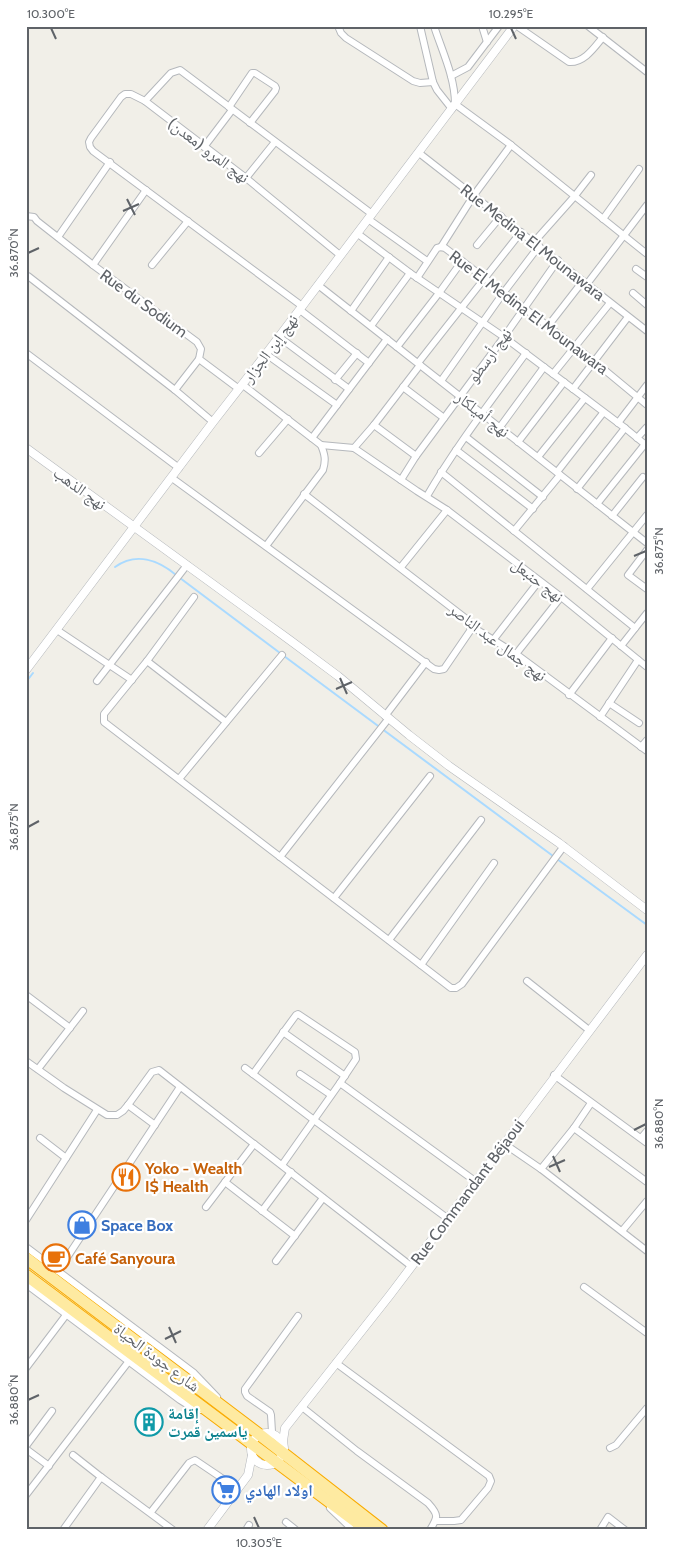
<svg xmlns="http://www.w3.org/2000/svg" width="673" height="1556" font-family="Cabin,'Noto Naskh Arabic',sans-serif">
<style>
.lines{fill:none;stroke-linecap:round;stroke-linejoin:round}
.stream{stroke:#aadaff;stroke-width:2}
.minor-casing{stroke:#b5b8bc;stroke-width:8}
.tertiary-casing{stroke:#b5b8bc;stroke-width:9}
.trunk-casing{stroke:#f9ab00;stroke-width:13}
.minor{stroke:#fff;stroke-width:6}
.tertiary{stroke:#fff;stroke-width:8}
.trunk{stroke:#feeaa1;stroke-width:11}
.ticks{fill:none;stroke:#5f6368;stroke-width:2}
.labels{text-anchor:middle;stroke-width:4.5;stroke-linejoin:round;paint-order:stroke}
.street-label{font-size:16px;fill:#5f6368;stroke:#fff}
.food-label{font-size:16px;font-weight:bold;fill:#c56008;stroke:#fff;text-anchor:start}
.shop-label{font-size:16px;font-weight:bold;fill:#366cbe;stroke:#fff;text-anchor:start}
.culture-label{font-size:16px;font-weight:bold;fill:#0d838f;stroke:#fff;text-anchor:start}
.neatline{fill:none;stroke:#5f6368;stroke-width:2}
.ticks-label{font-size:12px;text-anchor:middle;fill:#5f6368}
</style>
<rect width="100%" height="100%" fill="#f1efe8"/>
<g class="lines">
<g class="stream">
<path d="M115,567C136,552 158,560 176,575"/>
<polyline points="180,578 280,653"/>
<polyline points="284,656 553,856"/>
<polyline points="26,682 33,673"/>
<polyline points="557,859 647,925"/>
</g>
<g class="minor-casing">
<g id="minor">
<polyline points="338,26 341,33 346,38 413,81 420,83 433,82"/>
<polyline points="420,26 433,82 437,90 452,109"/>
<path d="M434,26C442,51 455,77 455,104L511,145L647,254"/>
<polyline points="482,26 487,42"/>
<path d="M517,26L569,62C584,63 594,48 603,37"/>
<polyline points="588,26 647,72"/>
<polyline points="451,76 468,67 499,26"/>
<polyline points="145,101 171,73 180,70 372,214"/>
<polyline points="229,107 252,73 255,73 275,86 276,88 275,91 250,123"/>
<polyline points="204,147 232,110"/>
<polyline points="419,153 647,331"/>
<polyline points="246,178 275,142"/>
<polyline points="26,216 34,217 37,221 93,265 197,342 201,349 199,359 239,389"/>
<polyline points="368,219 427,261"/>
<polyline points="603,219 639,169"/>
<polyline points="358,234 410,273 504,337 625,428 647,446"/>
<polyline points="58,237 110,162"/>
<polyline points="534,242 574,197 591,175"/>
<polyline points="477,245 501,216"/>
<polyline points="441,247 474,195 511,145"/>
<polyline points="93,265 146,190"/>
<polyline points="152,265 188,221"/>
<polyline points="636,269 647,277"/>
<polyline points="26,277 28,276 175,390 213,422"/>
<polyline points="417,278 437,248 441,247 445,248 595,362 647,405"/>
<polyline points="587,284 647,205"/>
<polyline points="318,285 647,543"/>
<polyline points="633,293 647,305"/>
<polyline points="302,306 93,151 90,147 89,142 91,138 121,97 125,94 131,94 145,101 246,178 340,255"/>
<polyline points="300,310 369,363"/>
<polyline points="351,311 389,257"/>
<polyline points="371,326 410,273"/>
<polyline points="548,326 583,281"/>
<polyline points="279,337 349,389"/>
<polyline points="397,347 439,293 462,261"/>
<polyline points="26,353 179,468"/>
<polyline points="266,354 337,405 387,339"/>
<polyline points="418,363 521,232"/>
<polyline points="553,374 610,303"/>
<polyline points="335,380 357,353"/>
<polyline points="441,381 504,292 539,246"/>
<path d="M243,385L321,445C325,455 326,460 323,470L266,546"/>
<polyline points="403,387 444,418"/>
<polyline points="573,389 628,317"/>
<polyline points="175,390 199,359"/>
<polyline points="618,423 647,385"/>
<polyline points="374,425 416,456 504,337 558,260"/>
<polyline points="500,427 544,367"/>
<polyline points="466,437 543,497"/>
<polyline points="312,438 337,405"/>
<polyline points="637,438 647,427"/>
<polyline points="518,442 564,382"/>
<polyline points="321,445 354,448 417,491 447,510 561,597 647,667"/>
<polyline points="354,448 374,425 420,365"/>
<polyline points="456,450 533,509"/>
<polyline points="259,453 288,419"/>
<polyline points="538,457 585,398"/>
<polyline points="441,472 635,628"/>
<polyline points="557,472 603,413"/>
<polyline points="172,478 434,669 439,670 444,669 470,631 471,626"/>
<polyline points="401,480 416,456"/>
<polyline points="577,489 625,428"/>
<polyline points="304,494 469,621 471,626 516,654 647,751"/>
<path d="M427,496C456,446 492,400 526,353"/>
<polyline points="597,504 645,444"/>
<polyline points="612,516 643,477"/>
<polyline points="514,531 560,475"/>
<polyline points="647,550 628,575 647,589"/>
<polyline points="401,567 447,510"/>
<polyline points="587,589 647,515"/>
<polyline points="194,597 147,661 104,714 104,722 451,988 456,988 462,984 564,846"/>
<polyline points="57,630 132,680"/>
<polyline points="494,639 539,581"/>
<polyline points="621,646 647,613"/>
<polyline points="516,654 561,597"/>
<polyline points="147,661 226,722"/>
<polyline points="97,681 187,565"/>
<polyline points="569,695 612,638"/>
<polyline points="609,703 639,723"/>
<polyline points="385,716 426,662"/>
<polyline points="600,717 638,660"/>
<polyline points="641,747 647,740"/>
<polyline points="179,779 282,655"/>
<polyline points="280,857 389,718"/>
<polyline points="334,898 430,776"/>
<polyline points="389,940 481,820"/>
<polyline points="421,965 494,863"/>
<polyline points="527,981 589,1030"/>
<polyline points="26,995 70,1028"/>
<polyline points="283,1032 345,1076"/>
<polyline points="26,1061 64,1088 107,1115 117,1115 123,1111 128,1105 152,1072 159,1070 411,1266"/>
<polyline points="245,1068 314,1120 447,1218"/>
<polyline points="38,1069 83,1011"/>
<polyline points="253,1074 296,1015 298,1014 355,1052 356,1059 340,1083"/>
<polyline points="300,1074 331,1095"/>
<polyline points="554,1075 647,1143"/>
<polyline points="128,1105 155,1125"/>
<polyline points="574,1128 647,1182"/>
<polyline points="40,1138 66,1158"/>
<polyline points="641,1138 647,1131"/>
<polyline points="503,1143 541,1169 574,1128 591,1103"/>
<polyline points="282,1165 340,1083 475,1181"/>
<polyline points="541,1169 647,1251"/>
<polyline points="225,1182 295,1236"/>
<polyline points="206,1207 254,1144"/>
<polyline points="262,1211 291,1172"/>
<polyline points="26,1220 97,1110"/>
<polyline points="622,1231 647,1201"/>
<polyline points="26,1247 194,1373 217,1397"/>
<polyline points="276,1261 323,1198"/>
<polyline points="58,1271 180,1087"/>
<polyline points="26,1284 180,1400 188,1405 201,1410"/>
<polyline points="584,1287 647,1333"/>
<polyline points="336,1363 489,1476 491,1481 488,1488 461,1520 454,1521 436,1521"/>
<polyline points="26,1368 66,1315"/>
<path d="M302,1407L357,1451L428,1503C439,1515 438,1517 430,1530"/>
<polyline points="272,1432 271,1415 270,1412 247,1396 245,1392 245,1389 298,1316"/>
<polyline points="26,1446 52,1411"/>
<polyline points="610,1448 616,1445 647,1408"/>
<polyline points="26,1449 49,1466"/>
<polyline points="73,1455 101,1477"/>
<polyline points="26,1495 129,1361"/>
<polyline points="330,1508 353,1530"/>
<polyline points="151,1512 189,1463 195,1460 238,1489"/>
<polyline points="286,1522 296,1530"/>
<polyline points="63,1530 101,1477 173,1530"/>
<polyline points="246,1530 249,1525"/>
<polyline points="600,1530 608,1517 625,1530"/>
</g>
</g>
<g class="tertiary-casing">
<g id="tertiary">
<polyline points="26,448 291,641 338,676 409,735 449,766 559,843 647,910"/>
<polyline points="26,670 213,422 266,354 514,26"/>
<circle cx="267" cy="1449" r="16"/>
<polyline points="284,1448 283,1441 285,1428 390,1295 647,955"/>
<polyline points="207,1530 248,1475 252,1455"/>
</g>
</g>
<g class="trunk-casing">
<g id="trunk">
<polyline points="26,1258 260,1435 382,1530"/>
<polyline points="26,1275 367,1530"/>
</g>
</g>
<use href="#minor" class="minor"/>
<use href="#tertiary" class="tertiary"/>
<use href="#trunk" class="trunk"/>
</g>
<path class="ticks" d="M51,28L56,39M511,28L516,39M127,199L135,215M123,211L139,204M28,253L39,248M634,556L646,551M340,678L347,694M336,689L352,682M28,827L39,821M634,1130L646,1124M553,1156L560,1172M549,1167L565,1160M169,1327L176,1343M165,1339L181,1331M28,1400L39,1395M254,1517L259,1528"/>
<defs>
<g id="restaurant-ring" transform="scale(1.4375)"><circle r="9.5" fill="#fff" stroke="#e8710a" stroke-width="1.5"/><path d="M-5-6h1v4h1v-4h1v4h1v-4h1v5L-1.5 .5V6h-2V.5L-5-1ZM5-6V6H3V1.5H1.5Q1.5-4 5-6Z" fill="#e8710a"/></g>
<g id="shop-ring" transform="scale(1.4375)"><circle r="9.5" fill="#fff" stroke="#3f7fe0" stroke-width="1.5"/><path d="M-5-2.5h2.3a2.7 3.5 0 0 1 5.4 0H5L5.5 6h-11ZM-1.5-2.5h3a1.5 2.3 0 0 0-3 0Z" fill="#3f7fe0"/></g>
<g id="cafe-ring" transform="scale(1.4375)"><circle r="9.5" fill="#fff" stroke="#e8710a" stroke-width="1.5"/><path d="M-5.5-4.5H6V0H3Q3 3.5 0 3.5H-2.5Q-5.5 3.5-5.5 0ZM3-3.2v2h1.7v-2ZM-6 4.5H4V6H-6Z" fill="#e8710a"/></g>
<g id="building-ring" transform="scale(1.4375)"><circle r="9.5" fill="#fff" stroke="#0f9aa8" stroke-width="1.5"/><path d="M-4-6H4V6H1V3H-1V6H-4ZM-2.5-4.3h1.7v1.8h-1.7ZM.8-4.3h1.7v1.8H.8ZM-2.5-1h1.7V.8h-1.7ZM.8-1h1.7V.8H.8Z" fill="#0f9aa8"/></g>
<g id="supermarket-ring" transform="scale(1.4375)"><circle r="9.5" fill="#fff" stroke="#3f7fe0" stroke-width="1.5"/><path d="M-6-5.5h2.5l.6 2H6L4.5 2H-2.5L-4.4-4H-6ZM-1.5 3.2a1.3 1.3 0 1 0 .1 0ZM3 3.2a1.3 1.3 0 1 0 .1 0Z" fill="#3f7fe0"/></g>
</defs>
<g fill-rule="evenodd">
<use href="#restaurant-ring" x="126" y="1177"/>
<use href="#shop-ring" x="82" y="1225"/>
<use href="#cafe-ring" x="56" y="1258"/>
<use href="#building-ring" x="149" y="1422"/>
<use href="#supermarket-ring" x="226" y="1490"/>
</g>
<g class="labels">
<g class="street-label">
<text transform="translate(209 150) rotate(37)" y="6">نهج المرو (معدن)</text>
<text transform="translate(533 242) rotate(38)" y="6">Rue Medina El Mounawara</text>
<text transform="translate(144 303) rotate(36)" y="6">Rue du Sodium</text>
<text transform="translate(529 312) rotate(37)" y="6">Rue El Medina El Mounawara</text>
<text transform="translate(270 348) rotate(-53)" y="6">نهج إبن الجزار</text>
<text transform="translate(489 355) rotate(-54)" y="6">نهج أرسطو</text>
<text transform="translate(483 414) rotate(38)" y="6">نهج أميلكار</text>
<text transform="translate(80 488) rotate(36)" y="6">نهج الذهب</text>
<text transform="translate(538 580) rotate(38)" y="6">نهج حنبعل</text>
<text transform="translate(498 642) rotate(37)" y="6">نهج جمال عبد الناصر</text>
<text transform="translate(467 1192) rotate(-53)" y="6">Rue Commandant Béjaoui</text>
<text transform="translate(157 1357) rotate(37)" y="6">شارع جودة الحياة</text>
</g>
<g class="food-label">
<text x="145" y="1174">Yoko - Wealth<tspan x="145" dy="18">I$ Health</tspan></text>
<text x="75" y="1264">Café Sanyoura</text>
</g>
<g class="shop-label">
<text x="101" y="1231">Space Box</text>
<text x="245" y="1496">اولاد الهادي</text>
</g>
<g class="culture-label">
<text x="168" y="1419">إقامة<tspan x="168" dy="18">ياسمين قمرت</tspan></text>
</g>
</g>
<rect width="673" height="1556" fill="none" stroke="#ffffff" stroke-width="55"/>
<rect x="28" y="28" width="618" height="1500" class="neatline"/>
<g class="ticks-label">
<text x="51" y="18">10.300°E</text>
<text x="511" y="18">10.295°E</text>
<text transform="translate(14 253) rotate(-90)" y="4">36.870°N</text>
<text transform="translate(659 551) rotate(-90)" y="4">36.875°N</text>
<text transform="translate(14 827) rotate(-90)" y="4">36.875°N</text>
<text transform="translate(659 1124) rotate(-90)" y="4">36.880°N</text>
<text transform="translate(14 1400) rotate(-90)" y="4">36.880°N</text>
<text x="259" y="1547">10.305°E</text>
</g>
</svg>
